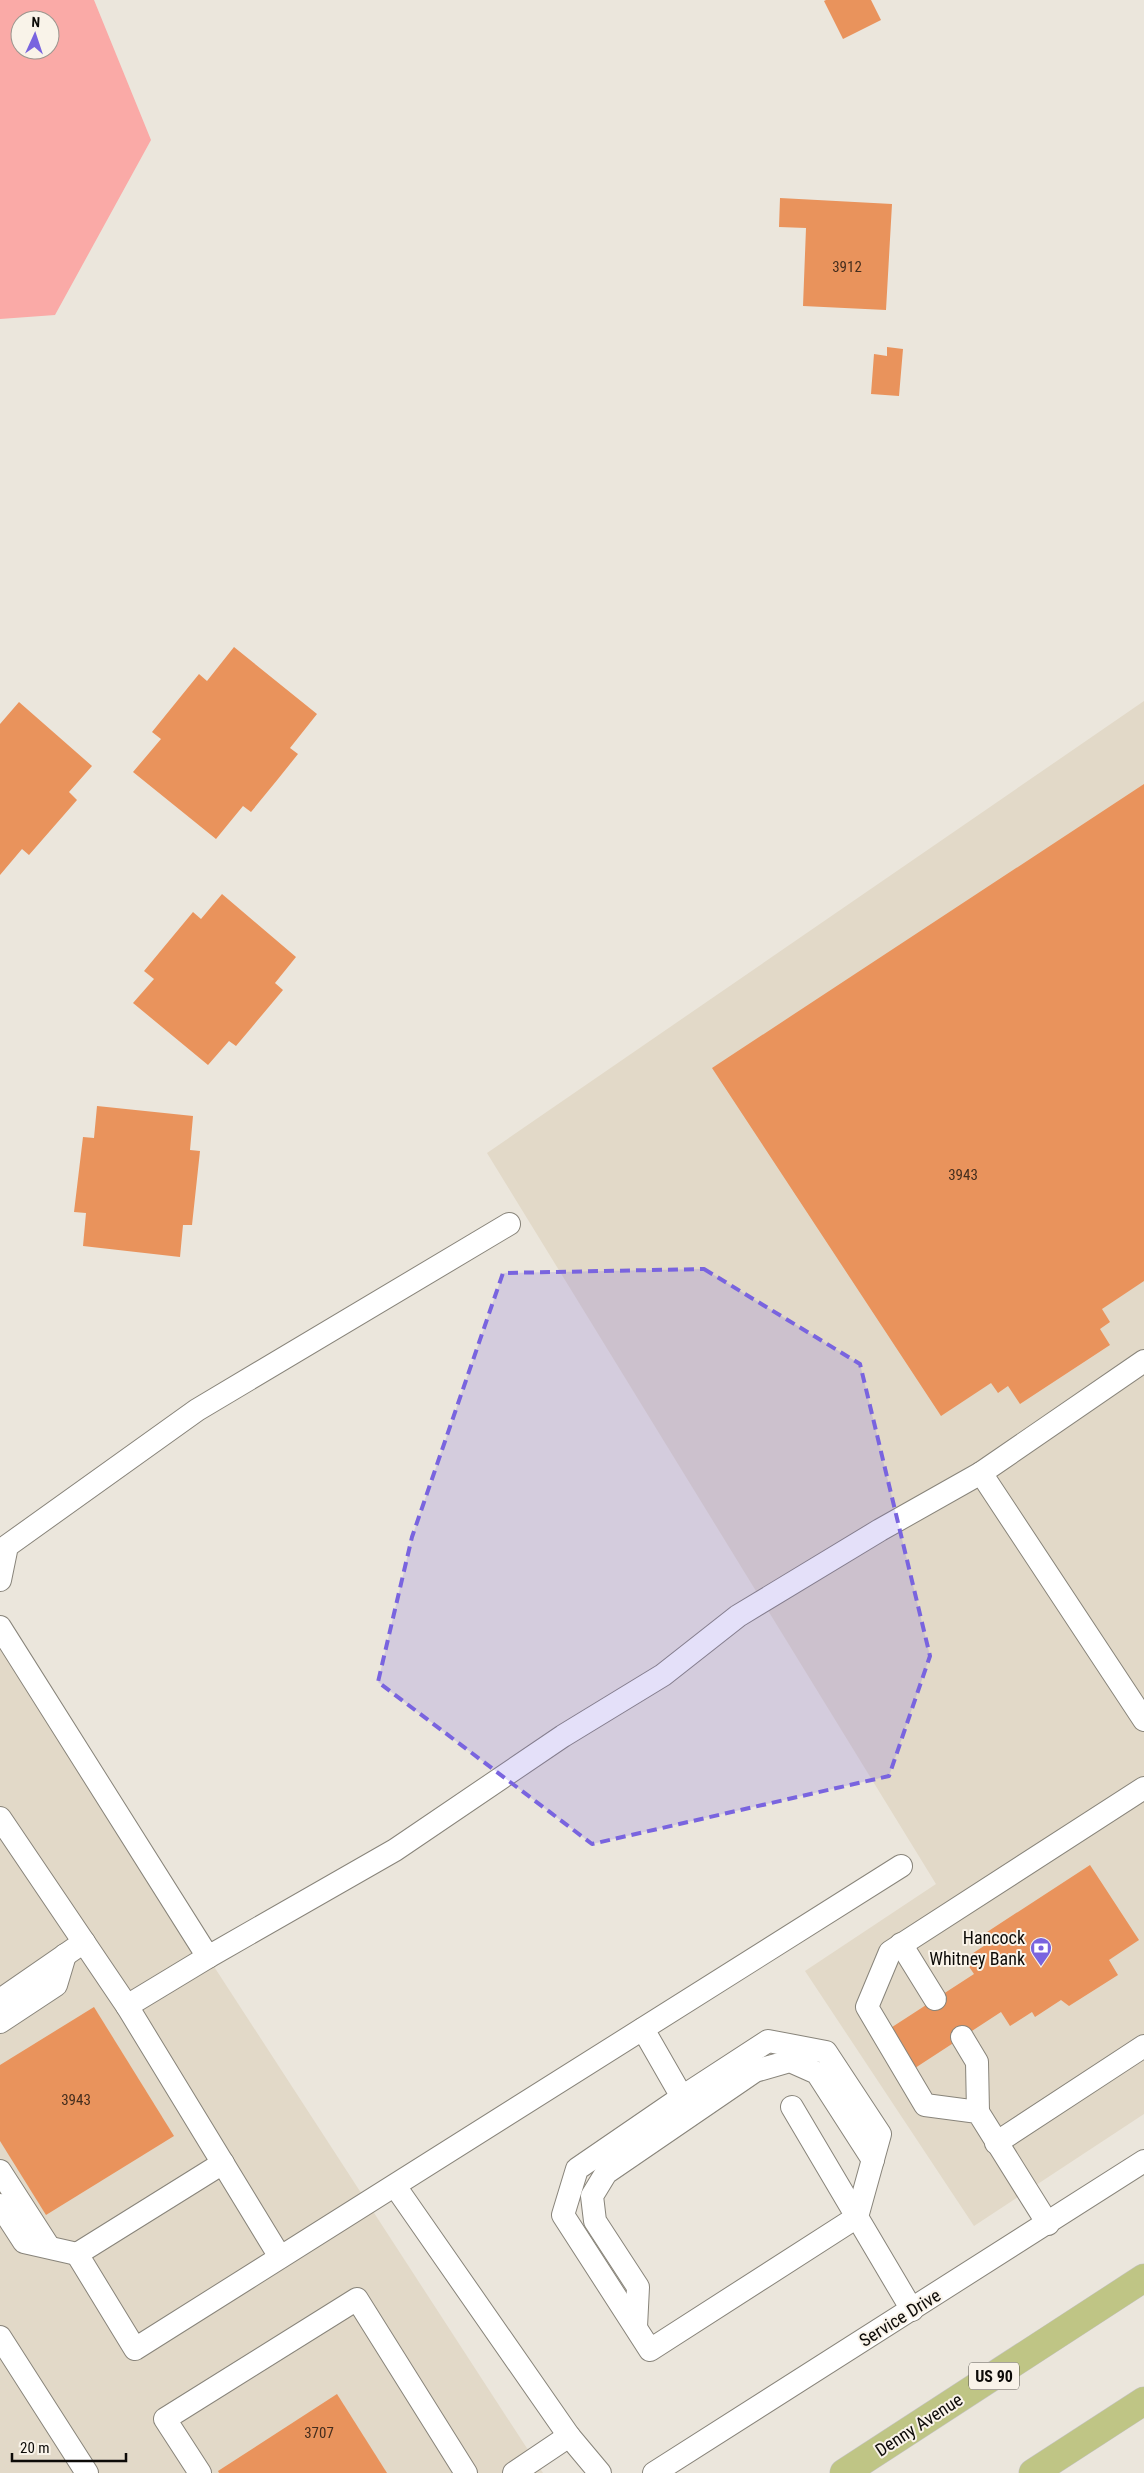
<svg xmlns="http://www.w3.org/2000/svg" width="1144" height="2473" font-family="'Roboto Condensed',sans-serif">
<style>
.built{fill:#e2d9c8}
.green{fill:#faaaa7;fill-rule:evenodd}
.building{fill:#e9935c}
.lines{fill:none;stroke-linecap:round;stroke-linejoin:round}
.service-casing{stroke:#88847a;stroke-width:24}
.primary-casing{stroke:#c5c4c4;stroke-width:29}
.service{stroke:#fff;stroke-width:22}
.primary{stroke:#bfc585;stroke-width:28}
.marked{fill:#7964df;fill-opacity:0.2;stroke:#7964df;stroke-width:4;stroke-dasharray:10 6;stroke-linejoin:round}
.labels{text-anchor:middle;stroke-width:4;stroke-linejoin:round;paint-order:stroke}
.number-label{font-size:15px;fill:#442d1d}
.shield{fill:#f9f3e9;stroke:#54514c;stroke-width:1}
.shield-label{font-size:16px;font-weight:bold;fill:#0d0b08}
.poi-label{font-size:18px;fill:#0d0b08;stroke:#f9f3e9;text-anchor:end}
.street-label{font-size:18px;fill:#0d0b08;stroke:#f9f3e9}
</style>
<rect width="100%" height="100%" fill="#ebe6dc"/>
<g class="built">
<polygon points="1144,701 1144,2114 974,2226 805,1971 936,1884 487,1153"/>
<polygon points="0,1637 543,2473 0,2473"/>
</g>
<path class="green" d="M0,0H94L151,140L55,315L0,319ZM20,20H50V50H20Z"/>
<g class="building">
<polygon points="826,0 871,0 881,20 843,39 824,1"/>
<polygon points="780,198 892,204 886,310 803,306 806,228 779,227"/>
<polygon points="887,347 903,349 899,396 871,394 874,354 887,356"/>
<polygon points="234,647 317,714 290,748 298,754 278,779 251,812 243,806 216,839 133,772 161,739 152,732 199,674 207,681"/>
<polygon points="19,702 92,766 69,792 77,800 29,855 22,849 0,875 0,724"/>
<polygon points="1144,784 1144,1281 1102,1309 1110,1322 1100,1329 1110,1345 1020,1404 1008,1386 998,1393 991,1383 941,1416 712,1068"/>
<polygon points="222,894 296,957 275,983 283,990 236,1046 229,1041 208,1065 133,1003 154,979 144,971 193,912 201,919"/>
<polygon points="97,1106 193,1116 190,1150 200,1151 192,1225 183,1225 180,1257 83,1246 86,1213 74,1212 83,1137 94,1138"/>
<polygon points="1090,1865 1139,1940 1109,1960 1118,1975 1069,2006 1061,2000 1035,2017 1032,2012 1010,2026 1001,2012 912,2070 886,2031 974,1974 964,1959 987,1944 984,1934"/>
<polygon points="94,2007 174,2136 46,2215 0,2141 0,2065"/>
<polygon points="337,2394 387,2473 219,2473 218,2471"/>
</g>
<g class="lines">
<g class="service-casing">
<g id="service">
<polyline points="1144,1361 981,1473 1144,1720"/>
<polyline points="0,1580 7,1546 197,1410 509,1224"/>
<polyline points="0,1627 208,1957 395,1850 563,1736 663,1675 738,1616 880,1530 981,1473"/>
<polyline points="0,1818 127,2006 280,2257"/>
<polyline points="901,1944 935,1999"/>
<polyline points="0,2000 84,1942"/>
<polyline points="127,2006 208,1957"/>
<polyline points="0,2022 56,1985 65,1955"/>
<polyline points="643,2029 682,2097"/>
<polyline points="962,2037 977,2062 978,2112"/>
<polygon points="768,2041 826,2052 880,2134 857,2217 650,2350 563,2215 577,2169 682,2097"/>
<polyline points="792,2107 912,2310"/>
<polyline points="996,2143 1144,2046"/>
<polyline points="0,2171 49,2247"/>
<polyline points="395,2186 569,2436 600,2473"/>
<polyline points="0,2205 24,2242 77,2254 223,2163"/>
<polyline points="1048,2224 978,2112 925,2105 867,2007 890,1952 1144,1788"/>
<polyline points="77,2254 135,2349 901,1866"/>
<polyline points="636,2327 638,2287 595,2221 592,2196 606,2173 755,2071 790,2061 817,2073 873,2160"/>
<polyline points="0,2337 87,2473"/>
<polyline points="200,2473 165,2419 357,2299 466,2473"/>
<polyline points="514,2473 569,2436"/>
<polyline points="654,2473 1144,2161"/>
</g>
</g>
<g class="primary-casing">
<g id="primary">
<polyline points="844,2473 1144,2278"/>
<polyline points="1033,2473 1144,2401"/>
</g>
</g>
<use href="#service" class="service"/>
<use href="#primary" class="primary"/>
</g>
<path class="marked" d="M704,1269L860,1364L930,1656L889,1776L592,1844L378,1682L412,1537L503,1273Z"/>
<defs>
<g id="bank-pin" transform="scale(1.125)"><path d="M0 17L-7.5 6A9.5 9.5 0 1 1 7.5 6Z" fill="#7964df" stroke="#f9f3e9"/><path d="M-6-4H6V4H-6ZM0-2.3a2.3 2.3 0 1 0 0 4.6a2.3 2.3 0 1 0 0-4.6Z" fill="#fff"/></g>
</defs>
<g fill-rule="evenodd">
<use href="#bank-pin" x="1041" y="1948"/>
</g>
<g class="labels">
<g class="number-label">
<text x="847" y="272">3912</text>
<text x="963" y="1180">3943</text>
<text x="76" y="2105">3943</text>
<text x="319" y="2438">3707</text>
</g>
<rect class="shield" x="969" y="2362.5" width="50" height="27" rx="4"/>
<g class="shield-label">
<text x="994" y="2382">US 90</text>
</g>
<g class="poi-label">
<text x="1025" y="1944">Hancock<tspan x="1025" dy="21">Whitney Bank</tspan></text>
</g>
<g class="street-label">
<text transform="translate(900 2318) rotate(-32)" y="6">Service Drive</text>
<text transform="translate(919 2425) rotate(-33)" y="6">Denny Avenue</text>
</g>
</g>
<g transform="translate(35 35) rotate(3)"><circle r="24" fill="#f9f3e9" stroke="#9b968f"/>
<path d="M0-4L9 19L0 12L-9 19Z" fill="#7964df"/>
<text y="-8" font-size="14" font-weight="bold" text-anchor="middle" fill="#0d0b08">N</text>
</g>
<path d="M12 2453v8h114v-8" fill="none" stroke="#0d0b08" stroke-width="2.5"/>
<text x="20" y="2453" font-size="15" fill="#0d0b08" stroke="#f9f3e9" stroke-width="4" paint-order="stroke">20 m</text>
</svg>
